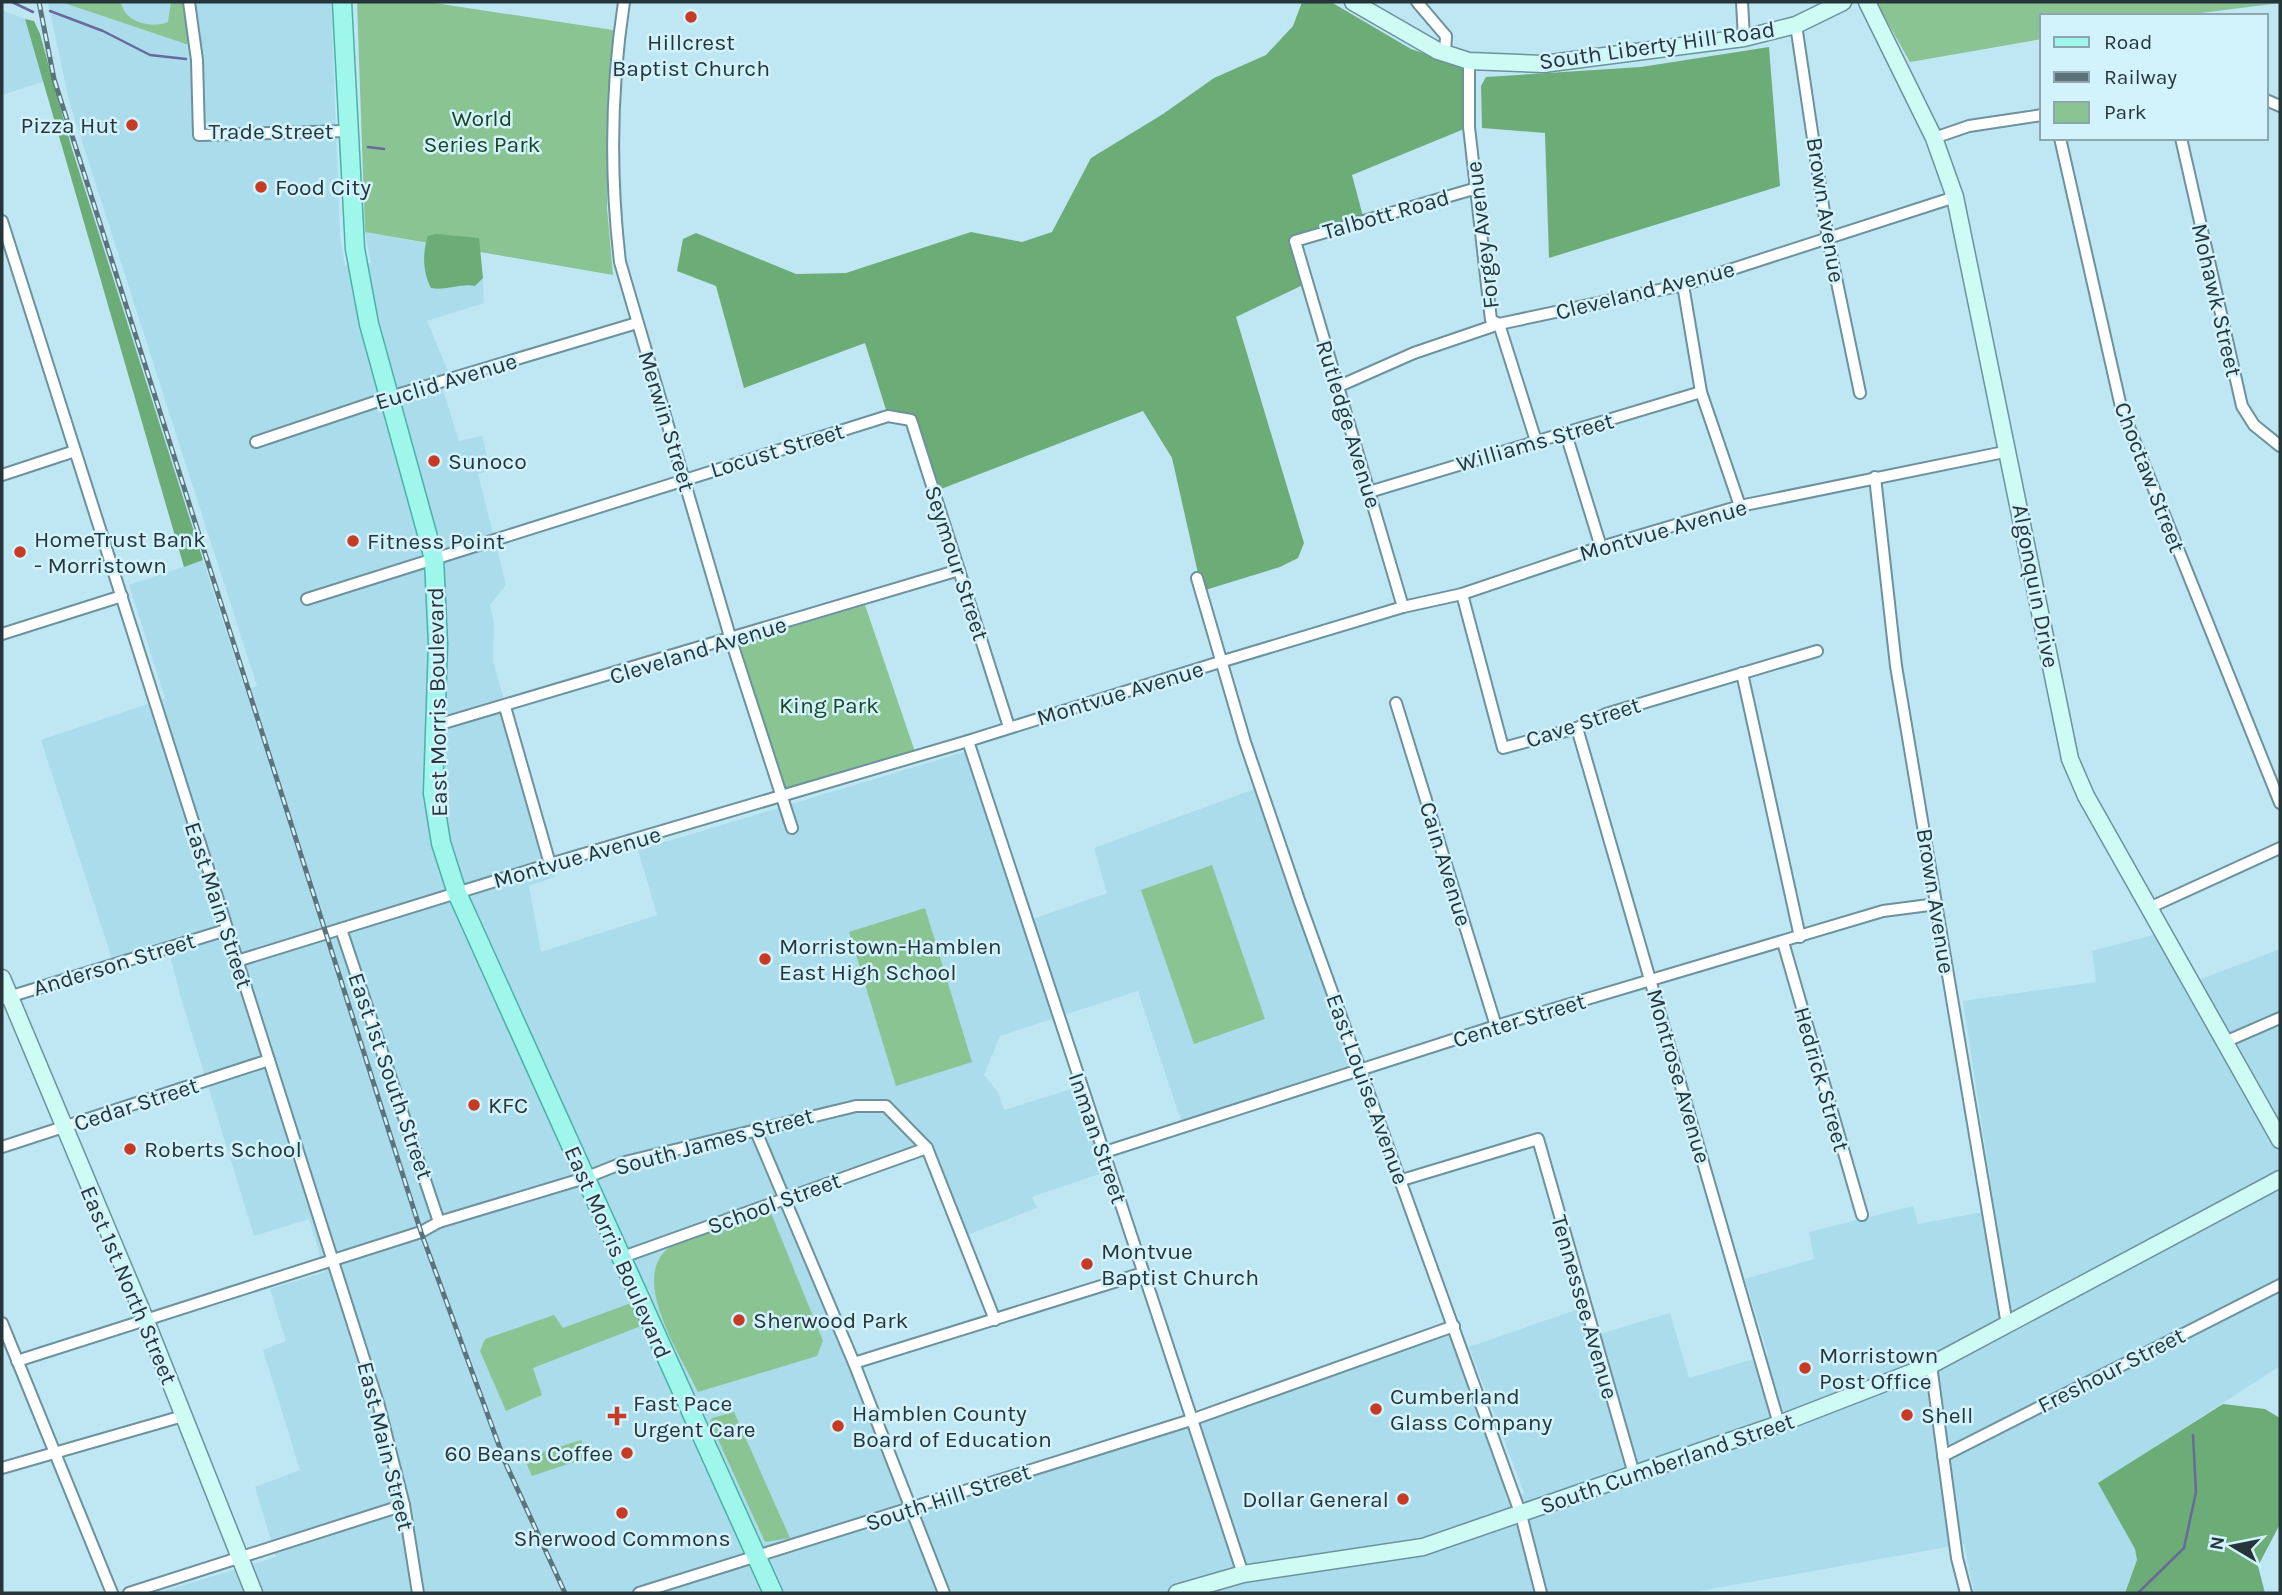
<svg xmlns="http://www.w3.org/2000/svg" width="2282" height="1595" font-family="Karla,sans-serif">
<style>
.built{fill:#abdceb}
.green{fill:#89c492}
.forest{fill:#6cac77}
.lines{fill:none;stroke-linecap:round;stroke-linejoin:round}
.stream{stroke:#696a9a;stroke-width:2.5}
.street-casing{stroke:#6c929d;stroke-width:14}
.secondary-casing{stroke:#6c929d;stroke-width:19}
.primary-casing{stroke:#4bb0a5;stroke-width:21}
.street{stroke:#fff;stroke-width:10}
.secondary{stroke:#cffbf5;stroke-width:16}
.primary{stroke:#9ff7ec;stroke-width:18}
.rail-casing{stroke:#5b747c;stroke-width:5}
.rail{stroke:#d2f2fc;stroke-width:2.5;stroke-dasharray:8;stroke-linecap:butt}
.poi-dot{fill:#c73b25;stroke:#d2f2fc;stroke-width:2.5}
.labels{text-anchor:middle;stroke-width:5;stroke-linejoin:round;paint-order:stroke}
.poi-label{font-size:23px;fill:#25353a;stroke:#d2f2fc;text-anchor:start}
.street-label{font-size:23px;fill:#25353a;stroke:#d2f2fc}
.park-label{font-size:23px;fill:#184623;stroke:#d2f2fc}
</style>
<rect width="100%" height="100%" fill="#bee7f3"/>
<g class="built">
<polygon points="48,2 331,2 340,235 345,266 371,263 365,232 426,243 425,261 475,286 483,278 484,303 427,321 452,381 441,384 459,441 482,436 491,470 478,474 506,585 490,605 494,623 493,661 555,877 529,886 541,952 657,915 638,850 971,750 1027,921 1107,893 1094,848 1260,787 1362,1070 1183,1126 1138,991 1000,1036 984,1075 998,1092 1004,1110 1081,1086 1111,1170 1032,1197 1037,1208 962,1237 927,1148 784,1200 906,1498 938,1593 158,1593 276,1557 255,1487 300,1470 263,1350 286,1341 270,1289 325,1272 309,1219 254,1236 181,998 167,943 112,959 41,740 165,698 129,585 203,560 245,690 257,686 69,101"/>
<polygon points="2,10 25,19 45,81 2,95"/>
<polygon points="2157,934 2193,982 2280,949 2280,1366 2099,1483 2135,1549 2137,1560 2125,1593 1974,1593 1964,1544 1689,1593 952,1593 919,1513 1206,1422 1447,1334 1451,1335 1502,1476 1507,1501 1524,1493 1469,1347 1584,1307 1593,1336 1670,1313 1689,1378 1768,1355 1745,1279 1814,1259 1809,1232 1913,1206 1918,1224 1983,1212 1994,1206 1963,1001 2096,982 2092,951"/>
</g>
<g class="green">
<path d="M61,2H121C124,22 151,29 168,22L171,2H182L189,45Z"/>
<polygon points="357,2 428,2 613,30 607,208 613,275 365,232"/>
<polygon points="1876,2 2280,2 2280,3 2177,16 2042,16 2042,39 1910,62"/>
<polygon points="865,605 915,752 785,790 739,642"/>
<polygon points="1212,865 1265,1019 1194,1044 1141,890"/>
<polygon points="925,908 972,1062 896,1086 849,932"/>
<path d="M771,1213L823,1341L817,1356L698,1392C681,1355 622,1269 677,1243C706,1230 740,1223 771,1213Z"/>
<polygon points="631,1303 641,1326 533,1368 542,1395 506,1411 480,1351 485,1339 554,1315 563,1328"/>
<polygon points="734,1412 790,1538 765,1542 710,1422 712,1418"/>
<polygon points="581,1440 589,1457 532,1476 524,1458"/>
</g>
<g class="forest">
<polygon points="1302,2 1331,2 1411,49 1469,69 1469,127 1352,175 1364,220 1295,241 1307,283 1236,317 1304,543 1298,558 1280,567 1202,591 1172,458 1143,411 941,489 911,420 888,416 865,343 744,388 716,286 677,271 683,239 696,233 796,274 846,273 971,232 1022,242 1052,232 1091,158 1163,114 1214,78 1266,55 1293,26"/>
<polygon points="25,19 34,21 40,34 72,149 203,560 184,567"/>
<polygon points="1769,47 1780,186 1549,258 1545,133 1482,128 1481,86 1486,77 1641,67"/>
<path d="M436,234L479,238L483,278L475,286C461,283 447,291 431,288C423,273 422,253 428,236Z"/>
<polygon points="2223,1404 2265,1409 2280,1418 2280,1524 2258,1566 2265,1593 2125,1593 2137,1560 2135,1549 2098,1483"/>
</g>
<g class="lines">
<g class="stream">
<polyline points="12,2 33,12"/>
<polyline points="50,11 103,31 150,55 186,59"/>
<polyline points="368,147 384,149"/>
<polyline points="2138,1593 2184,1548 2196,1492 2193,1435"/>
</g>
<g class="street-casing">
<g id="street">
<polyline points="189,2 197,60 199,135 347,131"/>
<path d="M624,2C611,87 610,177 620,262L731,640L792,828"/>
<polyline points="1417,2 1446,36 1445,53"/>
<polyline points="1742,2 1744,38"/>
<polyline points="1796,25 1828,239 1860,393"/>
<polyline points="1469,61 1469,127 1491,320 1499,324 1536,441"/>
<polyline points="2266,100 2280,106"/>
<polyline points="1934,138 1969,126 2042,115"/>
<polyline points="2060,138 2121,407 2280,803"/>
<polyline points="2181,138 2242,406 2254,425 2280,446"/>
<polyline points="2,221 379,1406 404,1505 418,1593"/>
<polyline points="1683,285 1701,392 1740,506"/>
<polyline points="1337,387 1414,353 1499,324 1683,285 1955,197"/>
<polyline points="1566,434 1601,547"/>
<polyline points="256,442 390,397 637,323"/>
<polyline points="2,475 75,451"/>
<polyline points="1875,477 1896,666 2007,1325"/>
<polyline points="1369,492 1701,392"/>
<polyline points="1197,578 1245,742 1300,903 1521,1515 1541,1593"/>
<polyline points="1462,594 1503,748 1577,728 1606,714 1817,651"/>
<polyline points="307,599 888,416 911,420 1009,727"/>
<polyline points="1403,607 1295,241 1477,188"/>
<polyline points="2,634 122,596"/>
<polyline points="1742,673 1800,937"/>
<polyline points="1396,703 1496,1026"/>
<polyline points="505,707 550,864"/>
<polyline points="437,725 959,570"/>
<polyline points="1577,728 1779,1424"/>
<polyline points="968,741 1243,1574"/>
<polyline points="2151,907 2280,848"/>
<polyline points="341,929 439,1222"/>
<polyline points="1783,942 1862,1215"/>
<polyline points="237,961 550,864 968,741 1220,662 1403,607 1462,594 1601,547 1740,506 2009,451"/>
<polyline points="2,999 226,930"/>
<polyline points="2227,1041 2280,1018"/>
<polyline points="755,1129 854,1363 944,1593"/>
<polyline points="2,1147 269,1060"/>
<polyline points="1105,1152 1496,1026 1883,911 1937,904"/>
<polyline points="1402,1180 1538,1139 1634,1474"/>
<polyline points="620,1258 927,1148"/>
<polyline points="2,1323 112,1593"/>
<polyline points="17,1361 421,1232 439,1222 585,1178 625,1162 856,1106 886,1106 927,1148 995,1320"/>
<polyline points="854,1363 1143,1273"/>
<polyline points="1931,1365 1957,1558 1966,1593"/>
<polyline points="1943,1456 2280,1285"/>
<polyline points="2,1468 183,1416"/>
<polyline points="129,1593 404,1505"/>
<polyline points="639,1593 1191,1420 1454,1326"/>
</g>
</g>
<g class="secondary-casing">
<g id="secondary">
<polyline points="1353,2 1438,51 1469,61 1543,64 1744,38 1796,25 1843,2"/>
<polyline points="1867,2 1934,138 1955,197 2070,759 2086,796 2280,1140"/>
<polyline points="2,978 146,1321 254,1593"/>
<polyline points="1177,1593 1243,1574 1423,1547 1779,1424 1931,1365 2280,1179"/>
</g>
</g>
<g class="primary-casing">
<polyline id="primary" points="342,2 355,249 369,324 434,559 438,644 433,793 441,843 457,893 773,1593"/>
</g>
<use href="#street" class="street"/>
<use href="#secondary" class="secondary"/>
<use href="#primary" class="primary"/>
<g class="rail-casing">
<polyline id="rail" points="39,2 54,79 421,1232 505,1462 565,1593"/>
</g>
<use href="#rail" class="rail"/>
</g>
<g class="poi-dot">
<circle cx="691" cy="17" r="7"/>
<circle cx="132" cy="125" r="7"/>
<circle cx="261" cy="187" r="7"/>
<circle cx="434" cy="461" r="7"/>
<circle cx="353" cy="541" r="7"/>
<circle cx="20" cy="552" r="7"/>
<circle cx="765" cy="959" r="7"/>
<circle cx="474" cy="1105" r="7"/>
<circle cx="130" cy="1149" r="7"/>
<circle cx="1087" cy="1264" r="7"/>
<circle cx="739" cy="1320" r="7"/>
<circle cx="1805" cy="1368" r="7"/>
<circle cx="1376" cy="1409" r="7"/>
<circle cx="1907" cy="1415" r="7"/>
<path d="M613.5 1405.5h7v7h7v7h-7v7h-7v-7h-7v-7h7z"/>
<circle cx="838" cy="1426" r="7"/>
<circle cx="627" cy="1453" r="7"/>
<circle cx="1403" cy="1499" r="7"/>
<circle cx="622" cy="1513" r="7"/>
</g>
<g class="labels">
<g class="poi-label">
<text x="691" y="50" text-anchor="middle">Hillcrest<tspan x="691" dy="26">Baptist Church</tspan></text>
<text x="118" y="133" text-anchor="end">Pizza Hut</text>
<text x="275" y="195">Food City</text>
<text x="448" y="469">Sunoco</text>
<text x="34" y="547">HomeTrust Bank<tspan x="34" dy="26">- Morristown</tspan></text>
<text x="367" y="549">Fitness Point</text>
<text x="779" y="954">Morristown-Hamblen<tspan x="779" dy="26">East High School</tspan></text>
<text x="488" y="1113">KFC</text>
<text x="144" y="1157">Roberts School</text>
<text x="1101" y="1259">Montvue<tspan x="1101" dy="26">Baptist Church</tspan></text>
<text x="753" y="1328">Sherwood Park</text>
<text x="1819" y="1363">Morristown<tspan x="1819" dy="26">Post Office</tspan></text>
<text x="1390" y="1404">Cumberland<tspan x="1390" dy="26">Glass Company</tspan></text>
<text x="633" y="1411">Fast Pace<tspan x="633" dy="26">Urgent Care</tspan></text>
<text x="852" y="1421">Hamblen County<tspan x="852" dy="26">Board of Education</tspan></text>
<text x="1921" y="1423">Shell</text>
<text x="613" y="1461" text-anchor="end">60 Beans Coffee</text>
<text x="1389" y="1507" text-anchor="end">Dollar General</text>
<text x="622" y="1546" text-anchor="middle">Sherwood Commons</text>
</g>
<g class="street-label">
<text transform="translate(1657 45) rotate(-8)" y="8">South Liberty Hill Road</text>
<text x="271" y="139">Trade Street</text>
<text transform="translate(1826 210) rotate(81)" y="8">Brown Avenue</text>
<text transform="translate(1386 214) rotate(-16)" y="8">Talbott Road</text>
<text transform="translate(1482 235) rotate(-97)" y="8">Forgey Avenue</text>
<text transform="translate(1645 290) rotate(-14)" y="8">Cleveland Avenue</text>
<text transform="translate(2217 300) rotate(77)" y="8">Mohawk Street</text>
<text transform="translate(446 381) rotate(-17)" y="8">Euclid Avenue</text>
<text transform="translate(667 421) rotate(73)" y="8">Merwin Street</text>
<text transform="translate(1349 424) rotate(73)" y="8">Rutledge Avenue</text>
<text transform="translate(1535 442) rotate(-16)" y="8">Williams Street</text>
<text transform="translate(777 450) rotate(-17)" y="8">Locust Street</text>
<text transform="translate(2150 477) rotate(69)" y="8">Choctaw Street</text>
<text transform="translate(1663 530) rotate(-16)" y="8">Montvue Avenue</text>
<text transform="translate(957 563) rotate(72)" y="8">Seymour Street</text>
<text transform="translate(2036 586) rotate(79)" y="8">Algonquin Drive</text>
<text transform="translate(698 650) rotate(-17)" y="8">Cleveland Avenue</text>
<text transform="translate(1120 693) rotate(-17)" y="8">Montvue Avenue</text>
<text transform="translate(437 702) rotate(-91)" y="8">East Morris Boulevard</text>
<text transform="translate(1583 722) rotate(-18)" y="8">Cave Street</text>
<text transform="translate(577 857) rotate(-16)" y="8">Montvue Avenue</text>
<text transform="translate(1446 864) rotate(73)" y="8">Cain Avenue</text>
<text transform="translate(1936 901) rotate(81)" y="8">Brown Avenue</text>
<text transform="translate(219 905) rotate(72)" y="8">East Main Street</text>
<text transform="translate(114 964) rotate(-17)" y="8">Anderson Street</text>
<text transform="translate(1519 1020) rotate(-17)" y="8">Center Street</text>
<text transform="translate(391 1076) rotate(71)" y="8">East 1st South Street</text>
<text transform="translate(1679 1076) rotate(74)" y="8">Montrose Avenue</text>
<text transform="translate(1822 1079) rotate(74)" y="8">Hedrick Street</text>
<text transform="translate(1368 1089) rotate(70)" y="8">East Louise Avenue</text>
<text transform="translate(136 1104) rotate(-18)" y="8">Cedar Street</text>
<text transform="translate(1098 1138) rotate(71)" y="8">Inman Street</text>
<text transform="translate(714 1141) rotate(-15)" y="8">South James Street</text>
<text transform="translate(774 1203) rotate(-20)" y="8">School Street</text>
<text transform="translate(618 1252) rotate(66)" y="8">East Morris Boulevard</text>
<text transform="translate(129 1285) rotate(67)" y="8">East 1st North Street</text>
<text transform="translate(1585 1307) rotate(74)" y="8">Tennessee Avenue</text>
<text transform="translate(2111 1370) rotate(-27)" y="8">Freshour Street</text>
<text transform="translate(386 1446) rotate(76)" y="8">East Main Street</text>
<text transform="translate(1667 1463) rotate(-19)" y="8">South Cumberland Street</text>
<text transform="translate(948 1497) rotate(-18)" y="8">South Hill Street</text>
</g>
<g class="park-label">
<text x="482" y="126">World<tspan x="482" dy="26">Series Park</tspan></text>
<text x="829" y="713">King Park</text>
</g>
</g>
<rect width="2282" height="1595" fill="none" stroke="#25353a" stroke-width="7"/>
<rect x="2040" y="14" width="228" height="126" fill="#d2f2fc" stroke="#8da6ae" stroke-width="2"/>
<rect x="2054" y="37" width="35" height="10" fill="#9ff7ec" stroke="#8da6ae" stroke-width="2"/>
<text x="2104" y="49" font-size="21" fill="#25353a">Road</text>
<rect x="2054" y="72" width="35" height="10" fill="#5b747c" stroke="#8da6ae" stroke-width="2"/>
<text x="2104" y="84" font-size="21" fill="#25353a">Railway</text>
<rect x="2054" y="102" width="35" height="21" fill="#89c492" stroke="#8da6ae" stroke-width="2"/>
<text x="2104" y="119" font-size="21" fill="#25353a">Park</text>
<g transform="translate(2233 1546) rotate(280)" stroke="#d2f2fc" stroke-width="5" paint-order="stroke">
<path d="M0-5L12 26L0 18L-12 26Z" fill="#25353a"/>
<text y="-10" font-size="19" font-weight="bold" text-anchor="middle" fill="#25353a">N</text>
</g>
</svg>
